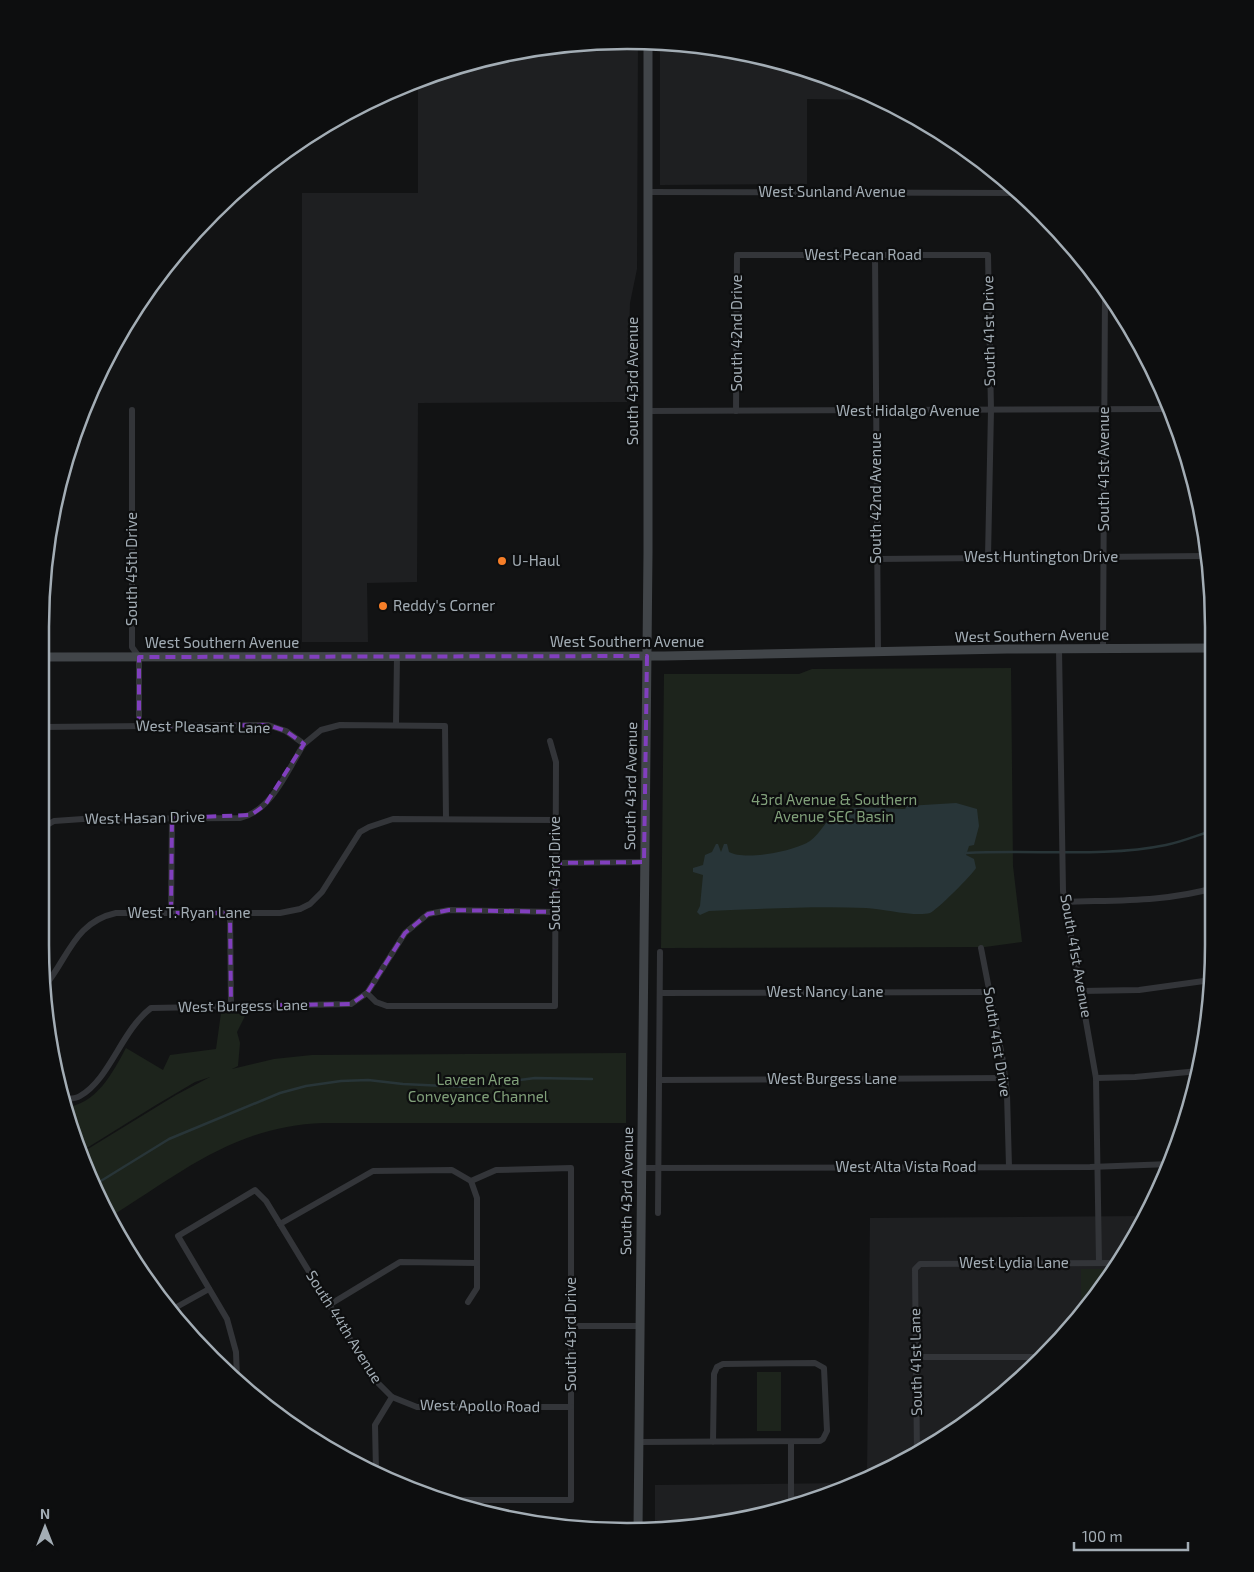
<svg xmlns="http://www.w3.org/2000/svg" width="1254" height="1572" font-family="'Exo 2',sans-serif">
<style>
.built{fill:#1e1f21}
.green{fill:#1d241c}
.water{fill:#283538}
.lines{fill:none;stroke-linecap:round;stroke-linejoin:round}
.stream{stroke:#283538;stroke-width:2.5}
.minor{stroke:#333539;stroke-width:6}
.secondary{stroke:#414549;stroke-width:9}
.marked{fill:none;stroke:#813fbe;stroke-width:4;stroke-dasharray:10 6;stroke-linejoin:round}
.poi-dot{fill:#f67e28;stroke:#0d0e0f;stroke-width:2}
.labels{text-anchor:middle;stroke-width:4.5;stroke-linejoin:round;paint-order:stroke}
.street-label{font-size:15px;fill:#a3adb5;stroke:#0d0e0f}
.poi-label{font-size:15px;fill:#a3adb5;stroke:#0d0e0f;text-anchor:start}
.park-label{font-size:15px;fill:#81a07a;stroke:#0d0e0f}
.rim{fill:none;stroke:#a3adb5;stroke-width:2.5}
</style>
<rect width="100%" height="100%" fill="#121314"/>
<g class="built">
<polygon points="660,41 779,60 884,100 807,99 807,184 660,185"/>
<polygon points="638,42 637,269 630,303 627,402 418,403 417,582 367,583 368,642 302,642 302,193 418,193 418,80 439,71 551,45"/>
<polygon points="1143,1216 1093,1302 1014,1386 920,1453 867,1475 870,1218"/>
<polygon points="850,1483 779,1512 655,1528 655,1485"/>
</g>
<g class="green">
<polygon points="1011,668 1013,866 1022,942 985,947 661,948 664,674 799,674 812,669"/>
<path d="M221,1013L246,1014L237,1032L240,1043L238,1066L232,1069L274,1059L312,1055L626,1053V1123H323C235,1126 181,1173 110,1217L83,1152L176,1095L210,1077L195,1082L156,1105L82,1151L64,1107C96,1106 113,1072 126,1048L163,1070L170,1055L216,1049Z"/>
<polygon points="1081,1269 1112,1269 1093,1302 1081,1314"/>
<rect x="757" y="1372" width="24" height="59"/>
</g>
<path class="water" d="M956,803L977,809L979,826L974,845L969,846L966,855L974,859L976,868C973,874 936,911 930,913C916,917 883,909 866,908C814,906 761,909 709,911L700,915L697,912L700,906L703,875L693,872V868L703,865L705,855L712,852L716,844H718L721,852L724,844H727L729,852C745,861 795,851 810,841C820,834 827,818 837,813C856,804 885,809 905,809L907,806Z"/>
<g class="lines">
<g class="stream">
<path d="M966,853C1031,849 1103,858 1166,845C1182,842 1198,835 1214,830"/>
<polyline points="96,1184 169,1139 280,1093 306,1086 341,1081 368,1080 403,1084 466,1087 535,1078 592,1079"/>
</g>
<g class="minor">
<polyline points="647,192 1018,193"/>
<polyline points="875,255 878,652"/>
<polyline points="132,410 132,647 139,657 139,726"/>
<polyline points="647,411 1169,409"/>
<polyline points="736,411 737,255 988,255 991,410 988,557"/>
<polyline points="877,559 1206,556"/>
<polyline points="1103,648 1105,291"/>
<polyline points="1059,649 1063,891 1096,1078 1099,1263"/>
<polyline points="396,725 397,656"/>
<polyline points="41,727 268,725 286,731 304,744 321,730 340,725 445,726 446,819"/>
<path d="M40,829L54,821L83,819L240,818C272,811 288,769 304,744"/>
<polyline points="556,863 644,862"/>
<path d="M1065,902C1115,900 1165,902 1214,888"/>
<polyline points="171,913 172,818"/>
<polyline points="230,913 231,1006"/>
<polyline points="981,948 1003,1061 1007,1094 1009,1167"/>
<path d="M45,986C69,956 75,922 116,913H280L300,909L310,904L322,892L360,832L369,827L393,819L556,820"/>
<polyline points="1081,991 1139,990 1211,980"/>
<polyline points="367,993 376,1002 387,1006 555,1006 556,762 550,741"/>
<polyline points="660,993 989,992"/>
<polyline points="1096,1078 1135,1077 1199,1071"/>
<polyline points="659,1080 1005,1078"/>
<path d="M61,1100C67,1099 75,1099 80,1096C110,1079 121,1031 151,1008L351,1004L367,993L405,933L428,914L449,910L555,912"/>
<polyline points="641,1168 1090,1167 1171,1164"/>
<polyline points="658,1213 660,952"/>
<polyline points="280,1224 373,1171 452,1170 471,1181 496,1170 571,1168 571,1500 447,1500"/>
<polyline points="468,1302 477,1288 477,1198 471,1181"/>
<polyline points="329,1305 400,1262 477,1263"/>
<polyline points="173,1309 209,1289"/>
<polyline points="571,1326 640,1326"/>
<polyline points="917,1357 1041,1357"/>
<polyline points="237,1379 236,1352 227,1319 178,1236 255,1190 266,1201 375,1380 392,1397 417,1407 571,1407"/>
<polyline points="277,1410 281,1410 281,1413"/>
<polyline points="639,1442 820,1441 823,1439 827,1431 824,1368 815,1363 723,1364 717,1367 714,1374 713,1442"/>
<polyline points="917,1455 915,1269 920,1264 1116,1263"/>
<polyline points="376,1471 375,1425 392,1397"/>
<polyline points="792,1499 811,1499"/>
<polyline points="791,1507 791,1442"/>
</g>
<g class="secondary">
<polyline points="41,657 664,656 1007,649 1213,648"/>
<polyline points="638,1530 648,553 648,42"/>
</g>
</g>
<path class="marked" d="M647,656L644,862L556,863L555,912L449,910L428,914L405,933L367,993L351,1004L231,1006L230,913H171L172,818L251,815L265,805L304,744L286,731L268,725L139,726V657Z"/>
<g class="poi-dot">
<circle cx="502" cy="561" r="5"/>
<circle cx="383" cy="606" r="5"/>
</g>
<g class="labels">
<g class="street-label">
<text x="832" y="197">West Sunland Avenue</text>
<text x="863" y="260">West Pecan Road</text>
<text transform="translate(989 331) rotate(-91)" y="5">South 41st Drive</text>
<text transform="translate(737 333) rotate(-90)" y="5">South 42nd Drive</text>
<text transform="translate(633 381) rotate(-90)" y="5">South 43rd Avenue</text>
<text x="908" y="416">West Hidalgo Avenue</text>
<text transform="translate(1104 469) rotate(-90)" y="5">South 41st Avenue</text>
<text transform="translate(876 498) rotate(-90)" y="5">South 42nd Avenue</text>
<text x="1041" y="562">West Huntington Drive</text>
<text transform="translate(132 569) rotate(-90)" y="5">South 45th Drive</text>
<text transform="translate(1032 636) rotate(-1)" y="5">West Southern Avenue</text>
<text x="627" y="647">West Southern Avenue</text>
<text x="222" y="648">West Southern Avenue</text>
<text transform="translate(203 727) rotate(1)" y="5">West Pleasant Lane</text>
<text transform="translate(631 786) rotate(-89)" y="5">South 43rd Avenue</text>
<text transform="translate(145 818) rotate(-1)" y="5">West Hasan Drive</text>
<text transform="translate(555 873) rotate(-90)" y="5">South 43rd Drive</text>
<text x="189" y="918">West T. Ryan Lane</text>
<text transform="translate(1076 956) rotate(80)" y="5">South 41st Avenue</text>
<text x="825" y="997">West Nancy Lane</text>
<text transform="translate(243 1006) rotate(-1)" y="5">West Burgess Lane</text>
<text transform="translate(997 1042) rotate(81)" y="5">South 41st Drive</text>
<text x="832" y="1084">West Burgess Lane</text>
<text x="906" y="1172">West Alta Vista Road</text>
<text transform="translate(627 1191) rotate(-89)" y="5">South 43rd Avenue</text>
<text x="1014" y="1268">West Lydia Lane</text>
<text transform="translate(344 1327) rotate(58)" y="5">South 44th Avenue</text>
<text transform="translate(571 1334) rotate(-90)" y="5">South 43rd Drive</text>
<text transform="translate(916 1362) rotate(-91)" y="5">South 41st Lane</text>
<text transform="translate(480 1406) rotate(1)" y="5">West Apollo Road</text>
</g>
<g class="poi-label">
<text x="512" y="566">U-Haul</text>
<text x="393" y="611">Reddy's Corner</text>
</g>
<g class="park-label">
<text x="834" y="805">43rd Avenue &amp; Southern<tspan x="834" dy="17">Avenue SEC Basin</tspan></text>
<text x="478" y="1085">Laveen Area<tspan x="478" dy="17">Conveyance Channel</tspan></text>
</g>
</g>
<path d="M0 0H1254V1572H0ZM627 49H627A578 578 0 0 1 1205 627V945A578 578 0 0 1 627 1523H627A578 578 0 0 1 49 945V627A578 578 0 0 1 627 49Z" fill="#0d0e0f" fill-rule="evenodd"/>
<path class="rim" d="M627 49H627A578 578 0 0 1 1205 627V945A578 578 0 0 1 627 1523H627A578 578 0 0 1 49 945V627A578 578 0 0 1 627 49Z"/>
<g transform="translate(45 1527)" stroke="#0d0e0f" stroke-width="4" paint-order="stroke">
<path d="M0-4L9 19L0 12L-9 19Z" fill="#a3adb5"/>
<text y="-8" font-size="14" font-weight="bold" text-anchor="middle" fill="#a3adb5">N</text>
</g>
<path d="M1074 1542v8h114v-8" fill="none" stroke="#a3adb5" stroke-width="2.5"/>
<text x="1082" y="1542" font-size="15" fill="#a3adb5" stroke="#0d0e0f" stroke-width="4" paint-order="stroke">100 m</text>
</svg>
